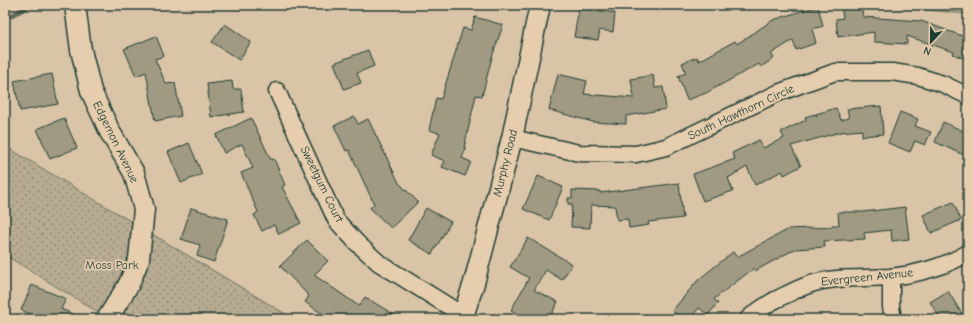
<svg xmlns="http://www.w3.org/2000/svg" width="973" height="324" font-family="'Comic Neue',sans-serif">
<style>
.wetland{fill:url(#wetland-marsh);stroke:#6b7463}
.park{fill:url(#park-dots);stroke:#6b7463}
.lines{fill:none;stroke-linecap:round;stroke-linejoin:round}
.stream{stroke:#5e6b5a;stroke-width:4.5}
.building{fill:#a09a83;stroke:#1f3d34}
.minor-casing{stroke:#1f3d34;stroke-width:19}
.tertiary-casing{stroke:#1f3d34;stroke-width:23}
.minor{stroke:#e6cdae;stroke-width:16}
.tertiary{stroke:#e6cdae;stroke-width:20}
.labels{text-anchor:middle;stroke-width:3.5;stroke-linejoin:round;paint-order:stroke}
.street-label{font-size:12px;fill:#1f3d34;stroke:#e6cdae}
.park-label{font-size:12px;fill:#274239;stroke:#e6cdae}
</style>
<defs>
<pattern id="wetland-marsh" width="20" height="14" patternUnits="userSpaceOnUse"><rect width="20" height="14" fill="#b7ab92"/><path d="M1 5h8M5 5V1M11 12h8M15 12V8" fill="none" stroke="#948c78"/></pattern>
<pattern id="park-dots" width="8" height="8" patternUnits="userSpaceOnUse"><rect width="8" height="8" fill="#b7ab92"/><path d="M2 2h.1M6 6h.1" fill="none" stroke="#948c78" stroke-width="1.8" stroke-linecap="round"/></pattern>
</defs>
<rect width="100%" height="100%" fill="#dac4a7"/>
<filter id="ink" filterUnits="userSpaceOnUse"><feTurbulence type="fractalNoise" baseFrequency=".025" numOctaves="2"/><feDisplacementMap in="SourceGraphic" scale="8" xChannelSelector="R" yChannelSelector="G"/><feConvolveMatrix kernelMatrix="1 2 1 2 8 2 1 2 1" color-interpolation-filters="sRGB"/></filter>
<g filter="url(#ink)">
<polygon class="wetland" points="894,5 968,5 968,14 904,8"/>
<polygon class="park" points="5,146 294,319 109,319 5,255"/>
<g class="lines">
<polyline class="stream" points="5,19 31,5"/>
</g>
<g class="building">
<polygon points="841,5 861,5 863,17 921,21 968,38 968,60 953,54 954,52 907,36 907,44 874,42 874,32 838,37 836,19 843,18"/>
<polygon points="818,6 823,26 812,29 816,43 796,50 793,40 771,54 774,58 761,67 759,64 706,93 687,100 678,76 686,73 682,63 697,57 699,61 735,41 737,44 773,20"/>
<polygon points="579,8 615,13 613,32 600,30 598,40 574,37"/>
<polygon points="475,17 503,25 492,57 482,96 476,95 464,148 466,148 462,158 471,162 465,176 442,167 445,161 431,155 440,133 429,130 436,98 441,99 463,28 471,30"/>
<polygon points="225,24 251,42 239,60 212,42"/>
<polygon points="156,36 164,56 155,59 166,84 175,83 181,116 155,121 146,72 136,76 124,49"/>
<polygon points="368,50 374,66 357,73 361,83 344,89 334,63"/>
<polygon points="52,74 58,104 20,111 14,81"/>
<polygon points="558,74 587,81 584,94 634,98 631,79 653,75 655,88 663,87 666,109 626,116 626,124 593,122 549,110"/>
<polygon points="232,81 233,89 241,89 244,112 211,117 207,84"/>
<polygon points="881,106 883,134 862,136 862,130 840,132 791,146 801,166 784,175 782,171 755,185 747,167 728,178 733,191 703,201 693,174 735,159 732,153 759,140 763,148 784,138 781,132 806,120 805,117 815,114 817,117 816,114 836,108 841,120 849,118 847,109"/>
<polygon points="900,112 918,119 915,126 931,132 925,145 915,141 910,152 888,143"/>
<polygon points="354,116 358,124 368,119 399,183 418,202 391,228 370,208 374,204 349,150 346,151 334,126"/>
<polygon points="64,118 77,148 50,159 37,129"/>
<polygon points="251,118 271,160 274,159 285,185 282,187 301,223 279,234 274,225 262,231 254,215 258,212 241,173 253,168 242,144 224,153 216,135"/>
<polygon points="943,122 968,133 968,157 935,142"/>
<polygon points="189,143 202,174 181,183 168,152"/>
<polygon points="538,176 563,187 549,220 523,209"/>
<polygon points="679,183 683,218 648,222 649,225 629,228 628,219 617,220 615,206 591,205 590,228 571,227 572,204 568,204 568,198 572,198 572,190 600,191 600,193"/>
<polygon points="953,202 961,220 931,233 923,215"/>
<polygon points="905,207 909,239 892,241 891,230 864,233 865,239 824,241 825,247 795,249 755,271 754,268 714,299 718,303 708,315 699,308 690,319 682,319 672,311 698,280 733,252 737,257 789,229 832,227 832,225 839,225 838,212 863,212"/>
<polygon points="191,208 228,219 214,262 197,256 200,245 181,239"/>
<polygon points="426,208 451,222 432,254 408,240"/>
<polygon points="528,238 572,264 562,280 546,270 534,290 558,302 549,319 527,319 511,310 529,278 510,267"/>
<polygon points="307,240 328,261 314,275 359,306 365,297 401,319 330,319 305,302 309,296 280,266"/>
<polygon points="32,285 66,299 61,309 85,319 41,319 21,310"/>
<polygon points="948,291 965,319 941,319 930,302"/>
</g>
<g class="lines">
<g class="minor-casing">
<g id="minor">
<polyline points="277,91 336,220 357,243 379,263 469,319"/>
<polyline points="512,138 579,153 636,154 666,147 778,93 835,72 892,72 918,76 943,84 968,96"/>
<polyline points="891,277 891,307 893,319"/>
<path d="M748,319C756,311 765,306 775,300C788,294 800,287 814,283C839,276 865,279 890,277C918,274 944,267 968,253"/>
</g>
</g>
<g class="tertiary-casing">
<g id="tertiary">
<polyline points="75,5 81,50 91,91 110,132 134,173 144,209 139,259 129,284 107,319"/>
<polyline points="462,319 474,283 512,138 540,5"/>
</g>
</g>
<use href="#minor" class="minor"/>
<use href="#tertiary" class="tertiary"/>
</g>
</g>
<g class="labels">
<g class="street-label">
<text transform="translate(741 112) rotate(-25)" y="4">South Hawthorn Circle</text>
<text transform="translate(116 142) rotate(64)" y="4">Edgemon Avenue</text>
<text transform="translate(505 163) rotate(-76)" y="4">Murphy Road</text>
<text transform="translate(322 184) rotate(64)" y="4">Sweetgum Court</text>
<text transform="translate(867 277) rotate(-6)" y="4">Evergreen Avenue</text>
</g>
<g class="park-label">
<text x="112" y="269">Moss Park</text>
</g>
</g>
<rect width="973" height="324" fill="none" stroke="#e6cdae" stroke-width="20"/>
<rect x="10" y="10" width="953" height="304" fill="none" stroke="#1f3d34" stroke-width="1.5" filter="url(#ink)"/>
<g transform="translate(931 42) rotate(202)" stroke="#e6cdae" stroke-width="3" paint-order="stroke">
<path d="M0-3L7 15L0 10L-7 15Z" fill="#1f3d34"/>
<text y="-6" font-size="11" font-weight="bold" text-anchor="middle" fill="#1f3d34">N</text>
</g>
</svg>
